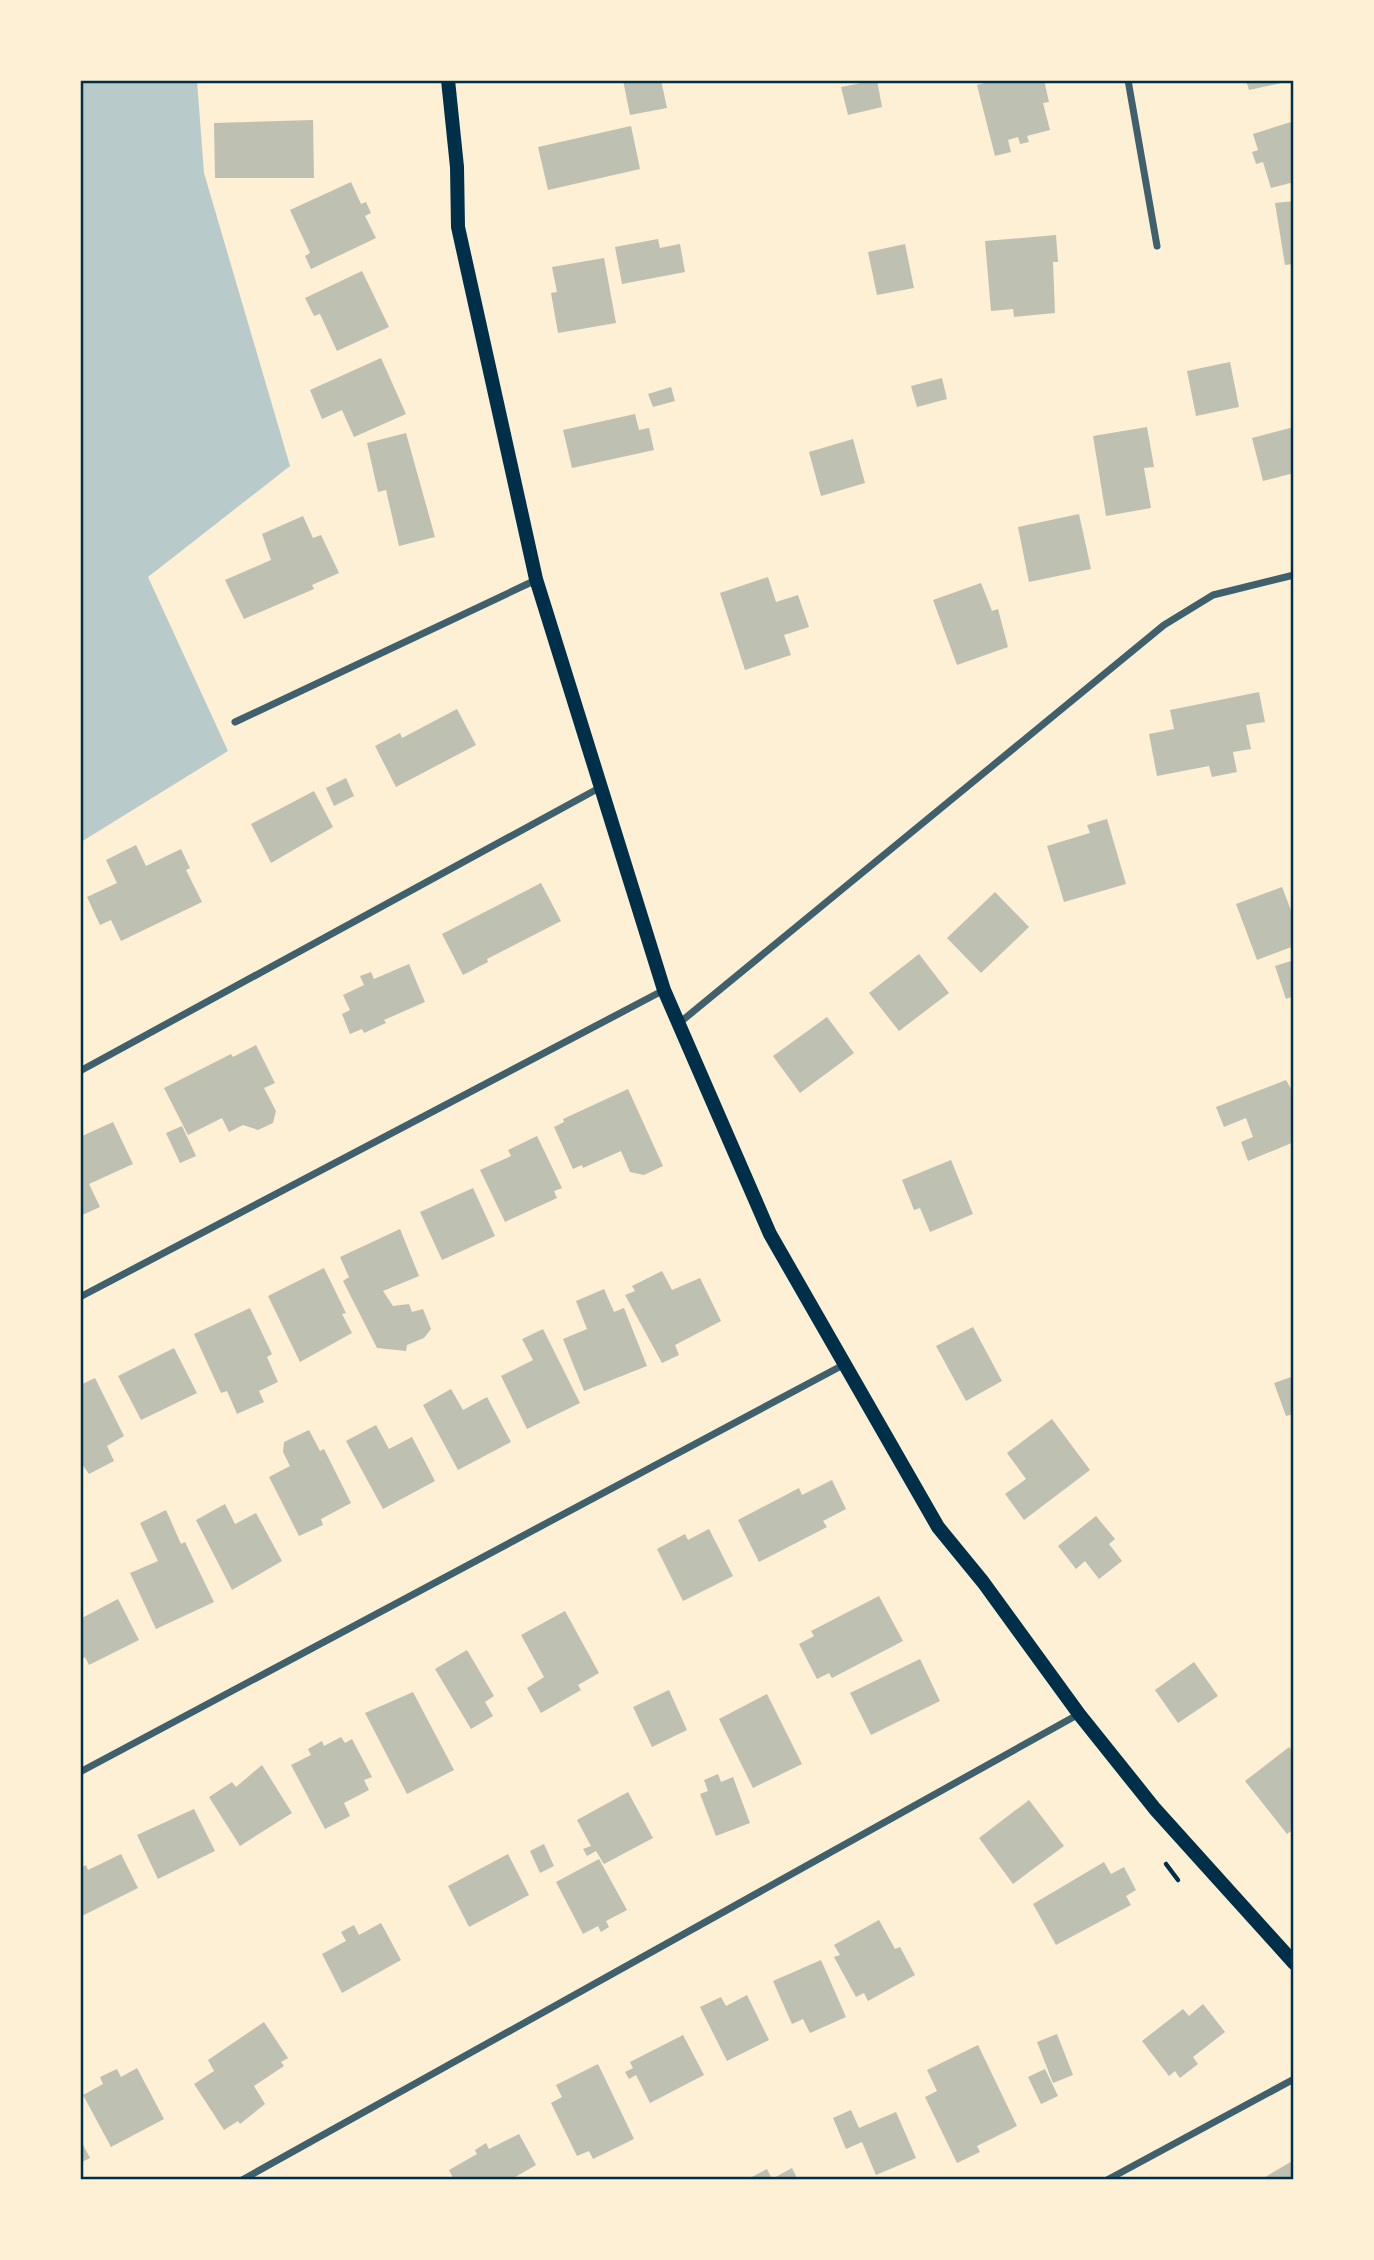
<svg xmlns="http://www.w3.org/2000/svg" width="1374" height="2260" font-family="Cabin,sans-serif">
<style>
.green{fill:#b9caca}
.building{fill:#bec0b2}
.lines{fill:none;stroke-linecap:round;stroke-linejoin:round}
.path{stroke:#003049;stroke-width:4.5}
.minor{stroke:#3f606c;stroke-width:7}
.secondary{stroke:#003049;stroke-width:14}
.neatline{fill:none;stroke:#003049;stroke-width:2.5}
</style>
<rect width="100%" height="100%" fill="#fdf0d5"/>
<polygon class="green" points="81,80 197,81 204,173 290,466 148,577 228,751 81,842"/>
<g class="building">
<polygon points="623,80 661,80 667,108 630,115"/>
<polygon points="877,80 882,107 848,115 841,87"/>
<polygon points="996,80 1044,80 1049,102 1043,103 1050,130 1027,136 1029,142 1020,144 1018,137 1008,140 1011,152 995,156 977,85"/>
<polygon points="1246,80 1286,80 1286,82 1249,90"/>
<polygon points="313,120 314,178 215,178 214,123"/>
<polygon points="1294,121 1294,182 1271,188 1263,162 1256,164 1252,152 1258,150 1253,134"/>
<polygon points="631,126 640,169 548,190 538,147"/>
<polygon points="351,182 361,204 366,202 371,213 365,216 376,238 311,269 305,256 310,253 290,210"/>
<polygon points="1294,201 1294,264 1285,265 1275,203"/>
<polygon points="1056,235 1058,262 1053,262 1055,313 1014,317 1013,309 991,311 985,241"/>
<polygon points="658,239 660,248 680,244 685,272 622,284 615,247"/>
<polygon points="905,244 914,288 877,295 868,252"/>
<polygon points="604,258 616,323 558,333 551,293 557,292 552,267"/>
<polygon points="362,271 389,327 337,351 320,314 314,316 305,298"/>
<polygon points="381,358 406,414 354,437 342,410 322,419 310,390"/>
<polygon points="1230,362 1239,407 1196,416 1187,371"/>
<polygon points="942,378 947,399 917,407 911,386"/>
<polygon points="671,387 675,401 653,407 648,394"/>
<polygon points="635,414 639,430 649,428 654,450 572,468 563,430"/>
<polygon points="1147,427 1154,467 1144,468 1151,508 1106,516 1093,436"/>
<polygon points="1294,427 1294,473 1263,481 1252,438"/>
<polygon points="406,433 435,537 399,546 386,490 378,492 367,443"/>
<polygon points="853,439 865,483 821,496 809,452"/>
<polygon points="1079,514 1091,569 1029,582 1018,527"/>
<polygon points="303,516 313,538 321,535 339,573 312,585 314,589 244,619 225,580 271,560 262,534"/>
<polygon points="768,577 776,602 798,595 809,627 784,635 791,655 745,670 720,593"/>
<polygon points="981,583 992,611 998,609 1008,647 957,665 933,600"/>
<polygon points="1259,692 1265,722 1246,725 1251,749 1233,752 1237,772 1212,777 1209,766 1157,776 1149,734 1174,729 1170,710"/>
<polygon points="457,709 476,745 396,787 375,746 400,733 402,738"/>
<polygon points="346,778 354,796 334,806 326,788"/>
<polygon points="314,791 333,827 271,863 251,824"/>
<polygon points="1107,819 1126,884 1064,902 1047,846 1090,833 1087,825"/>
<polygon points="136,845 146,866 181,849 190,868 186,870 202,902 121,941 111,920 100,925 87,897 117,883 106,860"/>
<polygon points="541,883 561,921 487,959 488,962 463,975 442,934"/>
<polygon points="1282,887 1294,918 1294,946 1257,960 1236,904"/>
<polygon points="995,892 1029,927 981,973 947,938"/>
<polygon points="919,954 949,993 899,1031 869,993"/>
<polygon points="1294,960 1294,996 1286,999 1275,966"/>
<polygon points="409,964 425,1002 384,1020 386,1023 364,1033 362,1029 350,1034 342,1014 350,1010 343,995 364,985 360,976 371,972 374,979"/>
<polygon points="827,1017 854,1053 800,1093 773,1056"/>
<polygon points="256,1045 275,1083 264,1088 276,1111 273,1123 258,1130 243,1125 229,1132 222,1118 188,1135 164,1088 231,1054 233,1057"/>
<polygon points="1286,1080 1294,1094 1294,1142 1248,1161 1241,1142 1253,1137 1246,1118 1224,1127 1216,1107"/>
<polygon points="628,1089 663,1166 644,1175 630,1172 621,1151 583,1168 582,1165 573,1169 554,1127 564,1122 563,1119"/>
<polygon points="113,1122 133,1164 89,1184 100,1207 80,1216 80,1137"/>
<polygon points="182,1126 196,1156 180,1163 166,1133"/>
<polygon points="537,1136 562,1188 554,1191 557,1198 505,1222 480,1170 511,1156 508,1150"/>
<polygon points="951,1160 973,1214 930,1232 920,1208 914,1210 902,1180"/>
<polygon points="473,1188 495,1236 442,1260 420,1212"/>
<polygon points="400,1229 419,1276 383,1291 393,1306 409,1304 412,1312 423,1309 431,1329 424,1338 407,1345 406,1351 377,1348 343,1281 349,1277 340,1257"/>
<polygon points="324,1268 346,1313 342,1314 352,1333 300,1362 268,1296"/>
<polygon points="662,1271 672,1290 700,1278 721,1321 675,1345 679,1355 662,1363 625,1295 635,1291 632,1286"/>
<polygon points="604,1289 614,1312 624,1308 647,1366 584,1391 563,1339 587,1329 576,1301"/>
<polygon points="250,1308 272,1354 267,1357 278,1382 259,1391 264,1402 237,1414 227,1391 221,1393 194,1334"/>
<polygon points="973,1327 1002,1381 966,1401 936,1346"/>
<polygon points="543,1329 580,1403 527,1429 501,1376 533,1360 522,1339"/>
<polygon points="174,1348 197,1393 141,1420 118,1376"/>
<polygon points="1294,1376 1294,1414 1286,1416 1274,1383"/>
<polygon points="95,1378 124,1436 107,1446 114,1461 89,1474 80,1461 80,1385"/>
<polygon points="451,1389 463,1410 487,1397 511,1442 458,1470 423,1405"/>
<polygon points="1052,1419 1090,1470 1024,1520 1005,1494 1026,1479 1007,1453"/>
<polygon points="376,1425 389,1449 412,1437 435,1481 383,1509 346,1441"/>
<polygon points="309,1430 320,1451 324,1449 351,1503 321,1519 323,1525 299,1536 269,1477 290,1466 283,1452 284,1442"/>
<polygon points="832,1480 846,1509 823,1521 827,1527 759,1562 738,1520 799,1488 802,1495"/>
<polygon points="225,1504 235,1524 256,1513 282,1561 232,1590 196,1520"/>
<polygon points="166,1510 181,1544 185,1542 214,1602 156,1629 130,1573 158,1561 140,1523"/>
<polygon points="1096,1516 1115,1539 1109,1544 1122,1561 1099,1579 1085,1561 1076,1569 1058,1546"/>
<polygon points="709,1529 733,1576 683,1601 657,1549 685,1534 688,1540"/>
<polygon points="879,1596 903,1641 832,1678 829,1673 817,1679 799,1644 814,1636 811,1631"/>
<polygon points="118,1599 139,1640 89,1665 85,1657 80,1660 80,1619"/>
<polygon points="565,1611 599,1673 578,1685 581,1690 541,1713 527,1688 544,1677 521,1635"/>
<polygon points="467,1650 494,1696 485,1702 493,1716 471,1729 435,1669"/>
<polygon points="920,1659 940,1701 871,1735 850,1693"/>
<polygon points="1194,1662 1218,1696 1178,1723 1155,1690"/>
<polygon points="669,1690 687,1730 652,1747 633,1707"/>
<polygon points="413,1692 454,1770 407,1794 365,1713"/>
<polygon points="767,1694 802,1764 753,1788 719,1719"/>
<polygon points="341,1737 345,1743 352,1739 372,1777 364,1780 369,1790 344,1803 350,1816 325,1829 291,1765 311,1755 308,1749 322,1741 324,1746"/>
<polygon points="1289,1747 1294,1753 1294,1829 1287,1834 1245,1781"/>
<polygon points="262,1765 292,1813 240,1846 209,1797 232,1782 236,1787"/>
<polygon points="718,1774 721,1782 733,1777 750,1823 716,1836 700,1794 708,1791 704,1780"/>
<polygon points="628,1792 653,1838 604,1864 596,1851 587,1856 583,1849 591,1846 577,1820"/>
<polygon points="1029,1800 1064,1846 1013,1884 979,1838"/>
<polygon points="194,1809 215,1851 158,1879 137,1835"/>
<polygon points="544,1844 554,1866 540,1873 530,1851"/>
<polygon points="121,1854 138,1888 82,1916 80,1868 86,1865 88,1870"/>
<polygon points="508,1854 529,1895 469,1927 448,1886"/>
<polygon points="599,1859 627,1910 606,1921 609,1927 601,1932 598,1926 583,1934 556,1882"/>
<polygon points="1104,1862 1111,1874 1124,1867 1136,1890 1126,1896 1131,1905 1056,1945 1033,1904"/>
<polygon points="879,1920 895,1949 900,1947 915,1975 868,2001 864,1993 856,1997 834,1957 840,1955 834,1945"/>
<polygon points="381,1923 401,1960 342,1993 322,1954 346,1941 341,1932 354,1925 359,1935"/>
<polygon points="821,1960 846,2017 810,2033 803,2019 792,2024 773,1981"/>
<polygon points="747,1995 769,2040 727,2061 700,2007 721,1997 726,2006"/>
<polygon points="1203,2004 1225,2032 1193,2057 1198,2064 1180,2078 1175,2071 1169,2076 1142,2041 1183,2009 1189,2016"/>
<polygon points="264,2022 288,2058 281,2062 284,2066 254,2086 265,2104 240,2124 238,2121 224,2130 194,2084 214,2071 208,2060"/>
<polygon points="1057,2034 1073,2075 1053,2083 1037,2042"/>
<polygon points="683,2035 704,2075 650,2103 636,2075 629,2079 625,2072 633,2068 630,2062"/>
<polygon points="978,2045 1017,2126 977,2146 980,2152 957,2163 925,2097 937,2091 927,2070"/>
<polygon points="598,2064 634,2139 593,2159 589,2151 577,2156 551,2103 562,2097 556,2085"/>
<polygon points="137,2068 164,2119 111,2147 83,2095 103,2084 100,2077 117,2069 121,2077"/>
<polygon points="1045,2069 1058,2096 1041,2104 1028,2077"/>
<polygon points="851,2110 859,2128 896,2112 916,2158 876,2175 862,2142 846,2149 833,2118"/>
<polygon points="519,2134 536,2165 510,2180 454,2180 449,2170 477,2154 475,2150 486,2143 489,2149"/>
<polygon points="80,2139 90,2158 80,2163"/>
<polygon points="1294,2160 1294,2180 1260,2180"/>
<polygon points="792,2168 798,2180 746,2180 767,2169 772,2179"/>
</g>
<g class="lines">
<polyline class="path" points="1166,1864 1178,1880"/>
<g class="minor">
<polyline points="1128,80 1157,246"/>
<polyline points="235,722 536,580"/>
<polyline points="678,1024 1164,625 1213,595 1294,575"/>
<polyline points="80,1071 601,787"/>
<polyline points="80,1297 664,990"/>
<polyline points="80,1772 845,1364"/>
<polyline points="242,2180 1079,1714"/>
<polyline points="1107,2180 1294,2079"/>
</g>
<polyline class="secondary" points="448,80 457,167 458,227 536,579 664,990 770,1234 938,1527 983,1582 1079,1714 1155,1809 1294,1963"/>
</g>
<rect width="1374" height="2260" fill="none" stroke="#fdf0d5" stroke-width="164"/>
<rect x="82" y="82" width="1210" height="2096" class="neatline"/>
</svg>
